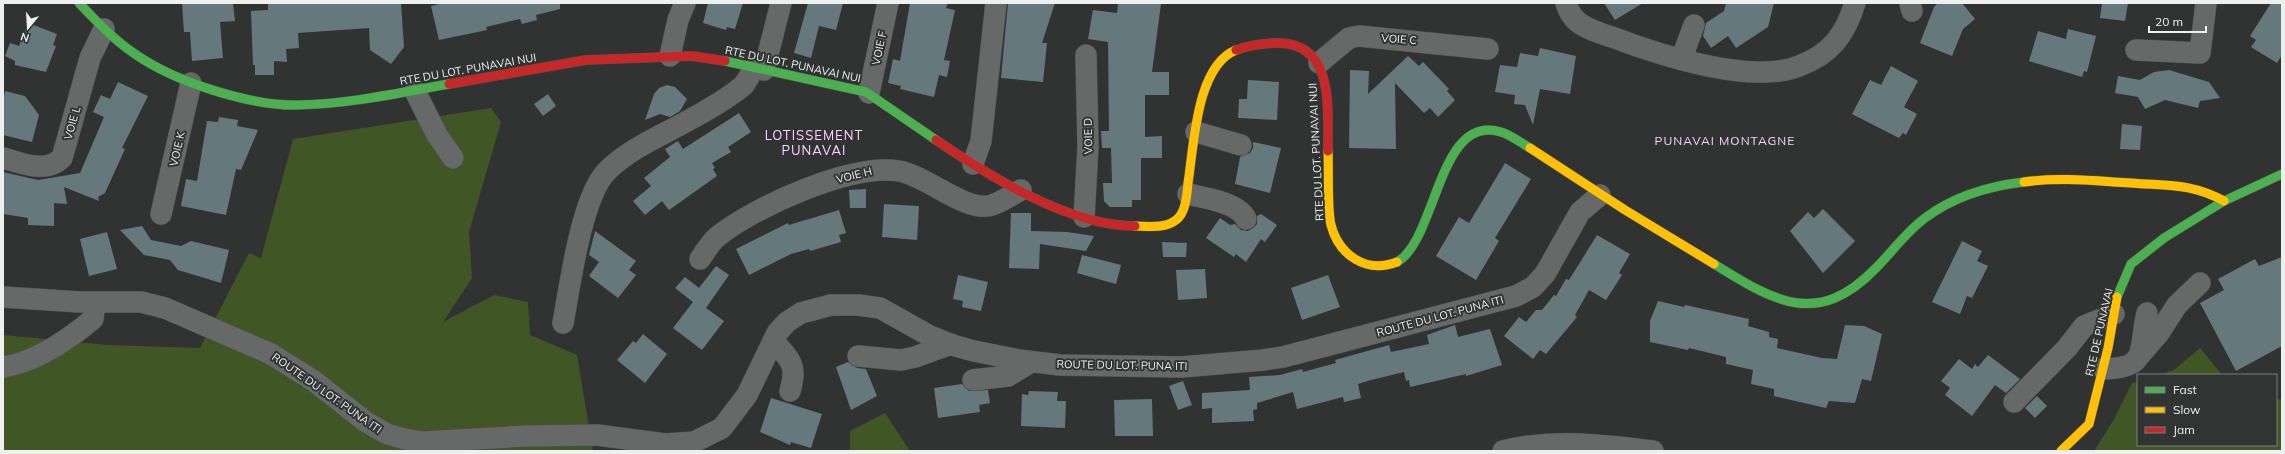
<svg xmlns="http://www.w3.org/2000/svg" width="2285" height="454" font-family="Mulish,sans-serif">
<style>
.green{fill:#415625}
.building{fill:#65787c}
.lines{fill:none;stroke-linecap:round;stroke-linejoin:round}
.street-casing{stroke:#505251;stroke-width:22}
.fast-casing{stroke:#505251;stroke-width:10}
.slow-casing{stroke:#505251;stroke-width:10}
.jam-casing{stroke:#505251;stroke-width:10}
.street{stroke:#676968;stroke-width:21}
.fast{stroke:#4caf50;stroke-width:9}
.slow{stroke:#ffc107;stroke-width:9}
.jam{stroke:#c62828;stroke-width:9}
.labels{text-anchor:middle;stroke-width:4;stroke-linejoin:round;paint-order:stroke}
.street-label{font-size:11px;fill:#edf0ef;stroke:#303433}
.neighbourhood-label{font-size:12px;letter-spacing:1px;fill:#fdcffe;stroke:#303433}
.quarter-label{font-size:13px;letter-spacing:1px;fill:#fdcffe;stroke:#303433}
</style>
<rect width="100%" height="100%" fill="#313332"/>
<g class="green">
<polygon points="491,108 501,122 469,232 472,278 443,322 494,295 528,302 530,335 577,355 593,451 3,451 3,335 108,345 200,348 249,253 261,258 293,139"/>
<polygon points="2200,348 2222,375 2159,375 2174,370"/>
<polygon points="2138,382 2138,445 2276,445 2276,400 2282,399 2282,451 2094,451 2113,421 2132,383"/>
<polygon points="885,413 910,451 850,451 850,431"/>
</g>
<g class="building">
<polygon points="182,3 233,3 235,21 220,22 223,58 192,61 190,32 184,32"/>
<polygon points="268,3 401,3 404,47 391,64 370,50 369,28 298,33 299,48 286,49 287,62 274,61 274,75 255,75 255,65 253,65 251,11 268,10"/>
<polygon points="443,3 560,3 560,9 536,15 537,20 522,24 520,19 486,27 487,30 439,40 431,6"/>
<polygon points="708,3 743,3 735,29 727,27 726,30 703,23"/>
<polygon points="808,3 843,3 836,30 819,26 811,58 794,53"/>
<polygon points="910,3 948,3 946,8 955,10 944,60 950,61 947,77 939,75 934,97 900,89 901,86 888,83 893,59 900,61"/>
<polygon points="1008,3 1055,3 1042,43 1047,43 1043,82 1001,78"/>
<polygon points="1118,3 1161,4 1152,72 1169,72 1169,95 1145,95 1145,137 1162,136 1162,158 1141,158 1141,200 1132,200 1132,207 1110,207 1104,201 1103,183 1112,183 1111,148 1102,148 1101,131 1109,131 1108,42 1088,39 1093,10 1117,13"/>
<polygon points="1604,3 1643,3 1615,20"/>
<polygon points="1726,3 1774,3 1768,27 1736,48 1728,36 1711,48 1703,36 1706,23 1724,11"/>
<polygon points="1938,3 1962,3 1975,19 1963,29 1952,56 1920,43 1934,7"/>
<polygon points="2102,3 2128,3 2125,21 2100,18"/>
<polygon points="2271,3 2282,3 2282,55 2277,63 2251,47 2256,40 2250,36"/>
<polygon points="28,23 57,34 53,45 56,46 46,72 15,65 15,61 5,56 10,43 19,46"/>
<polygon points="2068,29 2096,36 2087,72 2084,71 2082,77 2029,61 2038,31 2066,39"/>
<polygon points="1540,48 1576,56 1570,94 1540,89 1533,125 1525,105 1514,104 1515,95 1495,92 1500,65 1517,67 1520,53 1538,56"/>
<polygon points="1408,56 1419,66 1423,62 1449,89 1447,91 1455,100 1438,117 1430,108 1424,113 1395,83 1396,149 1349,148 1350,70 1369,71 1368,94"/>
<polygon points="1891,66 1918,81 1904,107 1917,114 1906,135 1903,133 1899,138 1852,114 1870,80 1881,85"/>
<polygon points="2169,70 2209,82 2220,98 2200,101 2198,108 2165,100 2145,109 2138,97 2115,93 2118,76 2140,80 2154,72"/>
<polygon points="1248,80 1279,82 1277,120 1238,118 1239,99 1247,99"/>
<polygon points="118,82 148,96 122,148 125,149 105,193 98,197 99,201 64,187 67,204 54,203 54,226 28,225 28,218 3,214 3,172 38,180 80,173 104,117 93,112 101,95 110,99"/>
<polygon points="667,85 675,87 687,99 680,111 670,117 660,114 645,120 654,94 659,88"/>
<polygon points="5,91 25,96 39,115 32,142 3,135 3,101"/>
<polygon points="548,94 556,106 543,116 534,104"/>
<polygon points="739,113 751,132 728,147 731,152 712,163 715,168 713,169 717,176 669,210 662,201 645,215 633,201 651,186 644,178 670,157 665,149 678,141 683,149"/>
<polygon points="219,117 238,120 237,126 258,130 241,170 236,169 226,215 181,206 186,179 197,181 207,121 218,122"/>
<polygon points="2122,124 2142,126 2140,150 2120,149"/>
<polygon points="1253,142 1281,148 1270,193 1235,184 1240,157 1250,153 1253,148"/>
<polygon points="1505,163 1531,179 1495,238 1499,241 1476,280 1436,256 1459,217 1469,223"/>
<polygon points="866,189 866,208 850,208 849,190"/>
<polygon points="884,204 919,206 917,240 882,237"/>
<polygon points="1823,209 1855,241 1823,273 1790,231 1808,212 1814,218"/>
<polygon points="839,210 846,233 839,235 841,242 810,251 809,249 791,254 749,275 736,249 788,223 789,225"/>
<polygon points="1011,213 1031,213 1031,231 1067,232 1094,236 1086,251 1040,244 1039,269 1009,268"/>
<polygon points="1261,214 1277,225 1265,242 1261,239 1246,262 1236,254 1234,257 1206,238 1220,218 1230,225 1235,224 1241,230 1248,231 1253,228 1257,224 1257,216"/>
<polygon points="142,226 151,240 181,246 191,241 229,250 221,283 178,270 170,260 144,255 120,230"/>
<polygon points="595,231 636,261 629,270 636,275 618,298 589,276 599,262 589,255"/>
<polygon points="107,232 117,269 89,276 80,239"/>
<polygon points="1597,235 1630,254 1619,273 1622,275 1606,300 1589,290 1575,315 1577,317 1546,354 1540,350 1533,359 1504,336 1519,317 1526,322 1536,310 1542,310 1554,295 1556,296 1566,279 1569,280"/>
<polygon points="1962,241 1982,251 1977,261 1988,266 1972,298 1967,296 1960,314 1932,302"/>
<polygon points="1162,242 1187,243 1186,257 1163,257"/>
<polygon points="1082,255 1121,265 1116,284 1077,273"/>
<polygon points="2282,257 2282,346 2236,371 2200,303 2224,290 2218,279 2255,259 2259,266"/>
<polygon points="716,266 729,275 706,308 724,321 702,350 673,328 693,302 675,288 685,277 699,288"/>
<polygon points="1205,269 1207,298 1178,300 1176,270"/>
<polygon points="958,275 988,282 981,311 962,307 963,301 953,299"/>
<polygon points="1328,275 1340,307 1302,320 1291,288"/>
<polygon points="1658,301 1684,307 1685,305 1749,319 1748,326 1769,332 1769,337 1778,339 1777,348 1822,358 1837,359 1845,325 1864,326 1882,334 1871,381 1862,379 1855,403 1829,401 1826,408 1774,396 1774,389 1751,384 1753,370 1726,364 1726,357 1689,348 1688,350 1650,342 1650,321"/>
<polygon points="1455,325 1458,337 1490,329 1502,365 1466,376 1466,374 1410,387 1409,380 1406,381 1404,372 1371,380 1358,384 1361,398 1344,402 1343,397 1297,409 1293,392 1257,403 1257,409 1253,410 1254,421 1212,423 1212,408 1202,409 1202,393 1250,390 1249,377 1280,375 1302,369 1303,372 1336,363 1335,360 1389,345 1391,352 1429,344 1427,335"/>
<polygon points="643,334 667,354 645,383 617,360 633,341 636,343"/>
<polygon points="1988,355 2020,379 2006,393 1995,385 1972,416 1945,395 1950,388 1941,381 1959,359 1972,369 1975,364 1978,367"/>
<polygon points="848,362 857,368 866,369 877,396 851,410 836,367"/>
<polygon points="1183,381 1192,405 1178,410 1169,386"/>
<polygon points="962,384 969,391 988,390 990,403 979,405 980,412 938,418 934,388"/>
<polygon points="1029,391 1058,392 1057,401 1066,401 1065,428 1021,426 1022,394 1028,395"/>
<polygon points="2037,396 2047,406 2035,418 2025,408"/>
<polygon points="771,398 822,414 811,448 791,442 790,445 760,432"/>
<polygon points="1152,399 1153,436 1115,436 1114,400"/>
</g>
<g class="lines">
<g class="street-casing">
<g id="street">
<path d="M1566,3C1569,13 1574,21 1584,26C1592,31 1603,34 1612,37C1659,55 1751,85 1799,66C1831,54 1845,35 1855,3"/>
<polyline points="1910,3 1912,11"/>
<polyline points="2136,50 2200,53 2206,3"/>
<polyline points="670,56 678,20 685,3"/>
<polyline points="1685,60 1685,49 1694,25"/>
<polyline points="1319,63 1349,38 1359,36 1488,49"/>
<polyline points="764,70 781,3"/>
<polyline points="415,91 437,135 453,158"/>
<polyline points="869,93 888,3"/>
<polyline points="1196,132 1241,145"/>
<path d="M3,158C22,163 45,174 62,158L90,58L104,29"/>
<polyline points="973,164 981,141 996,3"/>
<path d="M1188,194C1204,198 1238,202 1246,219"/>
<polyline points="161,214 191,83"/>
<polyline points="1084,217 1088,147 1086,55"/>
<path d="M700,259C705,252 710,243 717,237C754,207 851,163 899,171C926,176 964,210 988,206C999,204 1011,195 1021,190"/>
<polyline points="3,297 80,302 141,302 165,308 271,354 314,381 366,422 387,434 405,439 423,442 527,436 597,435 665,444 694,442 722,428 747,395 777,333 787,322 801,313 831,305 858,305 880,308 930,336 952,345 974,351 1019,360 1060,365 1182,367 1263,360 1283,357 1516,296 1533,287 1545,274 1580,212 1600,195"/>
<path d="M563,323C570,286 581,199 606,172C628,149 663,135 691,119C706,111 721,102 735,92L744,85L755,67"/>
<path d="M773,341C790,359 798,365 790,391"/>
<polyline points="2140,355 2159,333 2177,305 2200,283"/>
<polyline points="858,356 901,360 915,357 951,344"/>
<path d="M3,367C36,362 68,340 93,319L95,302"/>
<path d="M2103,369C2150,368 2138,351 2147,313"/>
<polyline points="973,380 1008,376 1031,362"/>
<polyline points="2014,402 2067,348 2084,326 2114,314"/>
<path d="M1503,451C1553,438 1603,445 1653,451"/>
</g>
</g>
<g class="fast-casing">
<g id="fast">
<path d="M79,3C96,21 114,40 135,54C175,82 250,106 298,105C349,104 399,93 449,84"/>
<polyline points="725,61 866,92 936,140"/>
<path d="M1397,262C1437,240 1438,112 1501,132C1511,135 1521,143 1530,148"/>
<path d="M1714,264C1775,302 1818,328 1876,268C1892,252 1906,232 1925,218C1953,197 1989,186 2024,182"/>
<polyline points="2117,297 2131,264 2164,238 2224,201 2282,174"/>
</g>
</g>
<g class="slow-casing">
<g id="slow">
<polyline points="1530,148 1625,210 1714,264"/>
<path d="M1328,151C1329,171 1327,208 1331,225C1339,255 1366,274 1397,262"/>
<path d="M2024,182C2061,177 2095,181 2131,183C2167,186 2192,183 2224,201"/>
<path d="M1135,226C1148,226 1165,229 1176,220C1186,213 1187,194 1188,183C1194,146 1196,66 1236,50"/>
<polyline points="2061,451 2089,424 2108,348 2117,297"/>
</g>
</g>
<g class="jam-casing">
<g id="jam">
<path d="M1236,50C1250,45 1265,43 1279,43C1336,44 1327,111 1328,151"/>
<polyline points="449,84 586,60 692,56 725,61"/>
<path d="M936,140C989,176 1069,226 1135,226"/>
</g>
</g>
<use href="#street" class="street"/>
<use href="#fast" class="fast"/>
<use href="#slow" class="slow"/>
<use href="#jam" class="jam"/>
</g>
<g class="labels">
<g class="street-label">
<text transform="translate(1399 39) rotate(4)" y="4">VOIE C</text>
<text transform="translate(879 48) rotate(-78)" y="4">VOIE F</text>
<text transform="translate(793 64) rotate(12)" y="4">RTE DU LOT. PUNAVAI NUI</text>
<text transform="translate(468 69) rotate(-10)" y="4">RTE DU LOT. PUNAVAI NUI</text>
<text transform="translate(72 123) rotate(-74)" y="4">VOIE L</text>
<text transform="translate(1088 136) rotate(-91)" y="4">VOIE D</text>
<text transform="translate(177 149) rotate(-77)" y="4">VOIE K</text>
<text transform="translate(1316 152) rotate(-93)" y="4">RTE DU LOT. PUNAVAI NUI</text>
<text transform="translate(854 175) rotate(-14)" y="4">VOIE H</text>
<text transform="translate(1440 316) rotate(-15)" y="4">ROUTE DU LOT. PUNA ITI</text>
<text transform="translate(2099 332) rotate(-77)" y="4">RTE DE PUNAVAI</text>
<text transform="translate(1122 365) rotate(1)" y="4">ROUTE DU LOT. PUNA ITI</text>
<text transform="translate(327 393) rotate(35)" y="4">ROUTE DU LOT. PUNA ITI</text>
</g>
<g class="neighbourhood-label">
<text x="1725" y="145">PUNAVAI MONTAGNE</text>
</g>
<g class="quarter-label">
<text x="814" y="140">LOTISSEMENT<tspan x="814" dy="15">PUNAVAI</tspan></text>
</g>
</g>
<rect width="2285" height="454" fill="none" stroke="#edf0ef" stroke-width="8"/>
<rect x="2137" y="374" width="140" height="72" fill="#303433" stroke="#7c7f7e"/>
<rect x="2145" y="387" width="20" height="6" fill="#4caf50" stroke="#7c7f7e"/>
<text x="2173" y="394" font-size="12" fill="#edf0ef">Fast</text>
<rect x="2145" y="407" width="20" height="6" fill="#ffc107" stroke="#7c7f7e"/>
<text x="2173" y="414" font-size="12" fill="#edf0ef">Slow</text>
<rect x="2145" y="427" width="20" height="6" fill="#c62828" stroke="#7c7f7e"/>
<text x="2173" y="434" font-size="12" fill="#edf0ef">Jam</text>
<g transform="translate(28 28) rotate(198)" stroke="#303433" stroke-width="3" paint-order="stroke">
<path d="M0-3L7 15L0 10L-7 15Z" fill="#edf0ef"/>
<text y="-6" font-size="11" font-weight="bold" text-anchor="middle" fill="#edf0ef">N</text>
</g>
<path d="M2149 26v6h57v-6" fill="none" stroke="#edf0ef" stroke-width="2"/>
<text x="2155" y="26" font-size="12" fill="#edf0ef" stroke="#303433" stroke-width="3" paint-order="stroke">20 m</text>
</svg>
